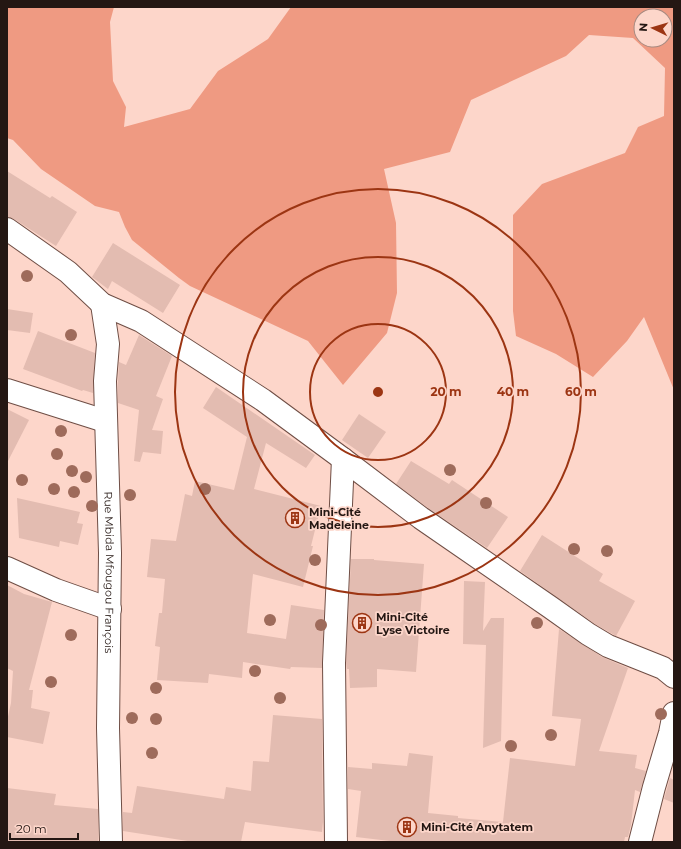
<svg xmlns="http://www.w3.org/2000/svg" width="681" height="849" font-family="Montserrat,sans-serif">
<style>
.green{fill:#ef9a82;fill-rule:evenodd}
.building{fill:#e3bcb1}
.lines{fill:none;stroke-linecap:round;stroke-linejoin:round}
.minor-casing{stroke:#6f4e45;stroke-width:24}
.minor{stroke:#fff;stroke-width:22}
.tree{fill:#9e6b5b}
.ring{fill:none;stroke:#9c3513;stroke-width:2}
.labels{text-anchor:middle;stroke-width:3.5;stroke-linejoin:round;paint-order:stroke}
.poi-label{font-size:11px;font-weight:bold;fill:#241713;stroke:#fdd6ca;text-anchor:start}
.street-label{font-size:11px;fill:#241713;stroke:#fdd6ca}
.centre{fill:#9c3513;stroke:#fdd6ca;stroke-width:2}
.ring-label{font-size:12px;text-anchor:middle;font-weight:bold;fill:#9c3513;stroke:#fdd6ca;stroke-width:3.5;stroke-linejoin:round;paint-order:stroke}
</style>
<rect width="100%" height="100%" fill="#fdd6ca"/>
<path class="green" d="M7,7H114L110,22L113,81L126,107L124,127L190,109L218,71L268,39L291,7H674V390L644,317L627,341L593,377L556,354L516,336L513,311V215L542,184L625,153L638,127L664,116L665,68L633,38L589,35L566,56L471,100L450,152L384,169L396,223L397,293L387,333L343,385L308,341L190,286L179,278L132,240L125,227L119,212L95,206L41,169L13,140L7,138ZM641,16H665V40H641Z"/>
<g class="building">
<polygon points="7,171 50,198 52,196 77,212 56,246 14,219 7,217"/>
<polygon points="113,243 180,285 163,313 112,281 108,289 92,277"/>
<polygon points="7,309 33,313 30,333 7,330"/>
<polygon points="38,331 95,353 93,393 83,390 82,391 23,369"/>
<polygon points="139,335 172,356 156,396 163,399 152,430 163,431 161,454 143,452 140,462 134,461 139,410 118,403 118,381 119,362 126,365"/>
<polygon points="216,387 315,455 306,468 266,443 254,489 321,506 311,546 313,546 303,587 253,574 247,633 286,639 291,605 324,610 322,668 291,667 290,669 243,662 242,678 209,674 208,683 157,680 160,647 155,646 159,613 162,613 165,579 147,577 151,539 176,541 185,494 192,496 195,481 234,490 247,437 203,408"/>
<polygon points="7,409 29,420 7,463"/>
<polygon points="359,414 386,432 368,458 342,440"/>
<polygon points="411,461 449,484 452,480 508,517 487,548 428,508 396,484"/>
<polygon points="17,498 80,512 77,523 83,524 78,545 60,541 59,547 19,538"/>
<polygon points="542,535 603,574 599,581 635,601 616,636 595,624 520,571"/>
<polygon points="351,559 374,559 374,560 424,564 416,672 377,669 377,687 350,688 349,669 347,669 346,663"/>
<polygon points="464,581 485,582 483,631 491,618 504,618 501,741 483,748 486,645 463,644"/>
<polygon points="7,585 24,594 52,602 29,690 33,690 31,708 50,712 43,744 7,737 7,721 11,703 13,671 7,668"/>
<polygon points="559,629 602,657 628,668 599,751 637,755 635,768 646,771 640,792 635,790 631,825 628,837 625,837 624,842 398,842 356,837 361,791 348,789 348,767 372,769 372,763 407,766 409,753 433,756 428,813 458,816 458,818 503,822 510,758 575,766 581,719 552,716"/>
<polygon points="273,715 322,719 323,822 322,832 245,822 241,842 194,842 123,831 123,812 132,813 137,786 224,799 226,787 251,791 253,761 269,762"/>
<polygon points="670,778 674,780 674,803 664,799"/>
<polygon points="7,788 56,794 54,805 98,809 98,842 7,842"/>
</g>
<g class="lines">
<g class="minor-casing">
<g id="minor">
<polyline points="7,229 68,272 102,304 141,321 263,400 343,459 421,518 550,607 588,634 608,646 663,668 674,677"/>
<path id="s1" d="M102,304L108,344L105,381L110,553L108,728L111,842"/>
<polyline points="7,390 105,421"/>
<polyline points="7,568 56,590 110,609"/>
<polyline points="336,842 334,663 343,459"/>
<polyline points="640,842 654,787 670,733 674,713"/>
</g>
</g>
<use href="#minor" class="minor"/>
</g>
<g class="tree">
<circle cx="27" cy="276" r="6"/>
<circle cx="71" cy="335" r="6"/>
<circle cx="61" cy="431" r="6"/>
<circle cx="57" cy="454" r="6"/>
<circle cx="450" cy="470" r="6"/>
<circle cx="72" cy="471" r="6"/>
<circle cx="86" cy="477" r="6"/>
<circle cx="22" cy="480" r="6"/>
<circle cx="54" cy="489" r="6"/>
<circle cx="205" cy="489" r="6"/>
<circle cx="74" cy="492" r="6"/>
<circle cx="130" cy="495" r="6"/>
<circle cx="486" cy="503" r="6"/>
<circle cx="92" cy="506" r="6"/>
<circle cx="574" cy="549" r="6"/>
<circle cx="607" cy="551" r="6"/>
<circle cx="315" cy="560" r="6"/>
<circle cx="270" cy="620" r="6"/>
<circle cx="537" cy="623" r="6"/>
<circle cx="321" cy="625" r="6"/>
<circle cx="71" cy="635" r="6"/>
<circle cx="255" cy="671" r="6"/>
<circle cx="51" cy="682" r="6"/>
<circle cx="156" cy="688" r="6"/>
<circle cx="280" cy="698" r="6"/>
<circle cx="661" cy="714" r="6"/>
<circle cx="132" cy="718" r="6"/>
<circle cx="156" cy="719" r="6"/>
<circle cx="551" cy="735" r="6"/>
<circle cx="511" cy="746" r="6"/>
<circle cx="152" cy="753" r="6"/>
</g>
<g class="ring">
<circle cx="378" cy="392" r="68"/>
<circle cx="378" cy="392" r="135"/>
<circle cx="378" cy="392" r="203"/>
</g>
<defs>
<g id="building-ring" transform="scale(1)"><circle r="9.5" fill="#fdd6ca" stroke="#9c3513" stroke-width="1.5"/><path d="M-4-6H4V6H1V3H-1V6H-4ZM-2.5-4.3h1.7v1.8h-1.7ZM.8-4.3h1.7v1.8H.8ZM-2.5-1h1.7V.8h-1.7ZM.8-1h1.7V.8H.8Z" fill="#9c3513"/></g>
</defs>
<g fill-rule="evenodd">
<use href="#building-ring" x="295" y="518"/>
<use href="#building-ring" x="362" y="623"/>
<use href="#building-ring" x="407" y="827"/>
</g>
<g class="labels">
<g class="poi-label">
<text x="309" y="516">Mini-Cité<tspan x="309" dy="13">Madeleine</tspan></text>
<text x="376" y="621">Mini-Cité<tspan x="376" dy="13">Lyse Victoire</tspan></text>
<text x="421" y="831">Mini-Cité Anytatem</text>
</g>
<g class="street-label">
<text dy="4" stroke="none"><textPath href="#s1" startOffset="269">Rue Mbida Mfougou François</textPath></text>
</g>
</g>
<circle cx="378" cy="392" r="6" class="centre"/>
<g class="ring-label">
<text x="446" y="396">20 m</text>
<text x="513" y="396">40 m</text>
<text x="581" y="396">60 m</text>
</g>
<rect width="681" height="849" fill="none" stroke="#241713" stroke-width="16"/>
<g transform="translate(653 28) rotate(275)"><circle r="19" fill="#fdd6ca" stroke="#a68a81"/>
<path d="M0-3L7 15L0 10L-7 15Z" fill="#9c3513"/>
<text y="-6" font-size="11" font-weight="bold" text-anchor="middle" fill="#241713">N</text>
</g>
<path d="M10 833v6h68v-6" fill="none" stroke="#241713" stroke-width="2"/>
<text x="16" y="833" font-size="12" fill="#241713" stroke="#fdd6ca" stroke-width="3" paint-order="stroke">20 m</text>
</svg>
